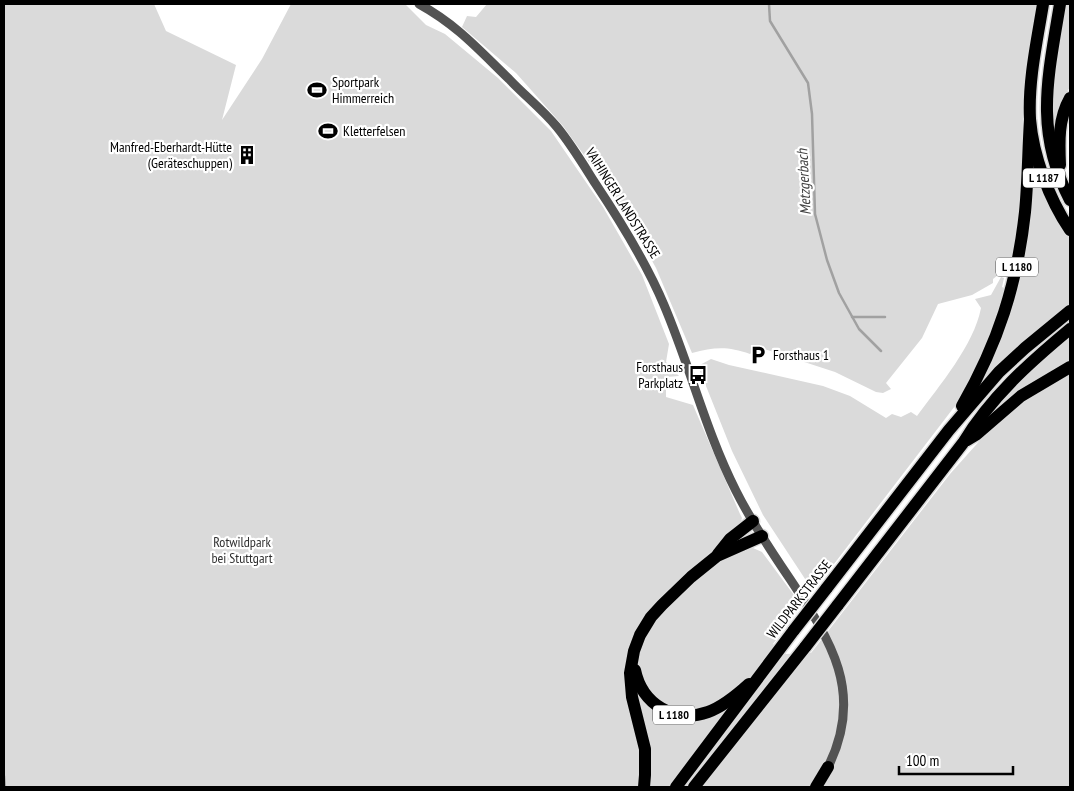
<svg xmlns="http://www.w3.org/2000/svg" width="1074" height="791" font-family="'PT Sans Narrow',sans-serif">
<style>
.green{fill:#dadada}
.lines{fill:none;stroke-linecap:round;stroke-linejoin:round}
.stream{stroke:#a1a1a1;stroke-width:2.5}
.trunk-casing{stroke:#dbdbdb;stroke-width:15}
.tertiary{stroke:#535353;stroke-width:9}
.trunk{stroke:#000;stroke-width:12}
.trunk-bridge-casing{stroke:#dbdbdb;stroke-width:15;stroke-linecap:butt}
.trunk-bridge{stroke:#000;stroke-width:12}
.labels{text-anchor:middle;stroke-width:4.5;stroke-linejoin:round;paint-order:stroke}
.shield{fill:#fff;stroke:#4c4c4c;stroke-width:1}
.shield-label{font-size:12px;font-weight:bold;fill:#000}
.poi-label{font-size:14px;fill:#000;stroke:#fff;text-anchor:start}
.street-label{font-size:14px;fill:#000;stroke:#fff}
.park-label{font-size:14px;fill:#313131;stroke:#fff}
.water-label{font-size:15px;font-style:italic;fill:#424242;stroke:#fff}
</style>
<rect width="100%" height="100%" fill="#fff"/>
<g class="green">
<polygon points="4,4 154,4 166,31 236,65 222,120 262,59 291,4 405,4 426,25 445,34 498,78 551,131 603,207 642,275 669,344 666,362 679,376 666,377 666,397 693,405 740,514 742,518 740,524 710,554 709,553 682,578 745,548 753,548 762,552 802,606 773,644 785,654 811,653 950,474 983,437 1010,413 1033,396 1070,374 1070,787 4,787"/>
<path d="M487,4H1037L1028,60L1023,103L1022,199L1020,224L1012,257H1009L1005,274L998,275L993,279V283L972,295L938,304L922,338L886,383L891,389L883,393L876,392L835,372L758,347L750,354C728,346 714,347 692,353L656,268L625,212L563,126L516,73L462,27L467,16L476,17Z"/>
<polygon points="1064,4 1070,4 1070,87 1063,98 1054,125 1052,124 1055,62"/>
<polygon points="1033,158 1066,232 1070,239 1070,304 998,364 981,383 990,364"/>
<path d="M1001,277L1004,278L1002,287L1004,288L1000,307L988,344L958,402L821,581L811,588L763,515L732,451L698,366L711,359L729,365L823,386L850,396L886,418L892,414L901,417L911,412L917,416C939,386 974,345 981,308L975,299L991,295Z"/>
<polygon points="1070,337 1070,362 988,418 987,416 1019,381"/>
</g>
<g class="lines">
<g class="stream">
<polyline points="769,4 770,21 808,83 812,114 815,214 827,260 839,293 859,329 881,351"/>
<polyline points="852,317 885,317"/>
<polyline points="4,776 5,787"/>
</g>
<g class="trunk-casing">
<g id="trunk">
<path d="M1043,4C1037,41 1028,81 1030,119C1033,156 1049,199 1070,230"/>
<path d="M1060,4C1048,77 1034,131 1070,200"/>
<path d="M1060,165C1059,142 1058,119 1070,98"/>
<path d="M962,406C998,343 1017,285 1025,212C1028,181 1028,151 1030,120"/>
<polyline points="967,440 977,434 1021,396 1070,367"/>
<polyline points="718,554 730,539 753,521"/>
<polyline points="826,589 949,430 999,372 1025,348 1070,311"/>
<path d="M837,606L963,443C991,397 1029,363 1070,329"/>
<path d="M635,670C642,704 674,724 708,712C722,707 738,694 749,684"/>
<polyline points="644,787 645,775 645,749 632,697 630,673 634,651 640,635 651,617 662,605 691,577 717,556 762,536"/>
<polyline points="676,787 794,630"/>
<polyline points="694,787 806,646"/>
<polyline points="816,787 828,767"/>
</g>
</g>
<path class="tertiary" d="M419,4C457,25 478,49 509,79C524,95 542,109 557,127C571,144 583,164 595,183C621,222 646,262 664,305C690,366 706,432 736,491C751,521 771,551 790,579C831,641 865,693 828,767"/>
<use href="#trunk" class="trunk"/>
<g class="trunk-bridge-casing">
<g id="trunk-bridge">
<polyline points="794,630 826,589"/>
<polyline points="806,646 837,606"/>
</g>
</g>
<use href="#trunk-bridge" class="trunk-bridge"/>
</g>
<defs>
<g id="stadium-bare" transform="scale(1.5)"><path d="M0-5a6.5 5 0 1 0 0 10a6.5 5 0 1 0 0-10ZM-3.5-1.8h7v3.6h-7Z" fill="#000" stroke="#fff" stroke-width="2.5" paint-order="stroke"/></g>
<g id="building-bare" transform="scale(1.5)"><path d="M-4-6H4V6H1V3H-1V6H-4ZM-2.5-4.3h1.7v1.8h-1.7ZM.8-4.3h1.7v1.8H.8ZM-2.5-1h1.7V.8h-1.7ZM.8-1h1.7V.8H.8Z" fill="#000" stroke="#fff" stroke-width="2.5" paint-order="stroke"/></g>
<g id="parking-bare" transform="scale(1.5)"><path d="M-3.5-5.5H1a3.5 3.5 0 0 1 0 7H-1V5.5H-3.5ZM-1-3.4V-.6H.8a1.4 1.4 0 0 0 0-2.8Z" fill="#000" stroke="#fff" stroke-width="2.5" paint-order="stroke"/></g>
<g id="bus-bare" transform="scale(1.5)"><path d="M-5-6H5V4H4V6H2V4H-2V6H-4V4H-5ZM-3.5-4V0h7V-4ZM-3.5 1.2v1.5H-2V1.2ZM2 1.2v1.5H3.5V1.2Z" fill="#000" stroke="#fff" stroke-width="2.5" paint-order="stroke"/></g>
</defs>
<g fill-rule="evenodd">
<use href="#stadium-bare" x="317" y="90"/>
<use href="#stadium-bare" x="328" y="131"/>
<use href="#building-bare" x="247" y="155"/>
<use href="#parking-bare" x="758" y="355"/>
<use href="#bus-bare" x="698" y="375"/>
</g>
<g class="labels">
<g class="shield">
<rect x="1023" y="168.5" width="42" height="19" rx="4"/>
<rect x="996" y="257.5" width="42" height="19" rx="4"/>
<rect x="653" y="705.5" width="42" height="19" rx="4"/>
</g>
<g class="shield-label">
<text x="1044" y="182">L 1187</text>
<text x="1017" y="271">L 1180</text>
<text x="674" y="719">L 1180</text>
</g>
<g class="poi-label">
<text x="332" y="87">Sportpark<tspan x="332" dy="16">Himmerreich</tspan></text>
<text x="343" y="136">Kletterfelsen</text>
<text x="232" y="152" text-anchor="end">Manfred-Eberhardt-Hütte<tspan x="232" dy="16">(Geräteschuppen)</tspan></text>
<text x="773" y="360">Forsthaus 1</text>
<text x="683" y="372" text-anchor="end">Forsthaus<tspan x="683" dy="16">Parkplatz</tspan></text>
</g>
<g class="street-label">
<text transform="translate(623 203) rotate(58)" y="5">VAIHINGER LANDSTRASSE</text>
<text transform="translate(799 599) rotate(-52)" y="5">WILDPARKSTRASSE</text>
</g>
<g class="park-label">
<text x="242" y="547">Rotwildpark<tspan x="242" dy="16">bei Stuttgart</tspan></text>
</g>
<g class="water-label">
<text transform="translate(804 182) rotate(-93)" y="5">Metzgerbach</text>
</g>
</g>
<rect width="1074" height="791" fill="none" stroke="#000000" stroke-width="10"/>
<path d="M899 766v8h114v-8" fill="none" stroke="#000000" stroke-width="2.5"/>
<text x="906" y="766" font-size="15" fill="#000000" stroke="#ffffff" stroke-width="4" paint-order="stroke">100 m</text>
</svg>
